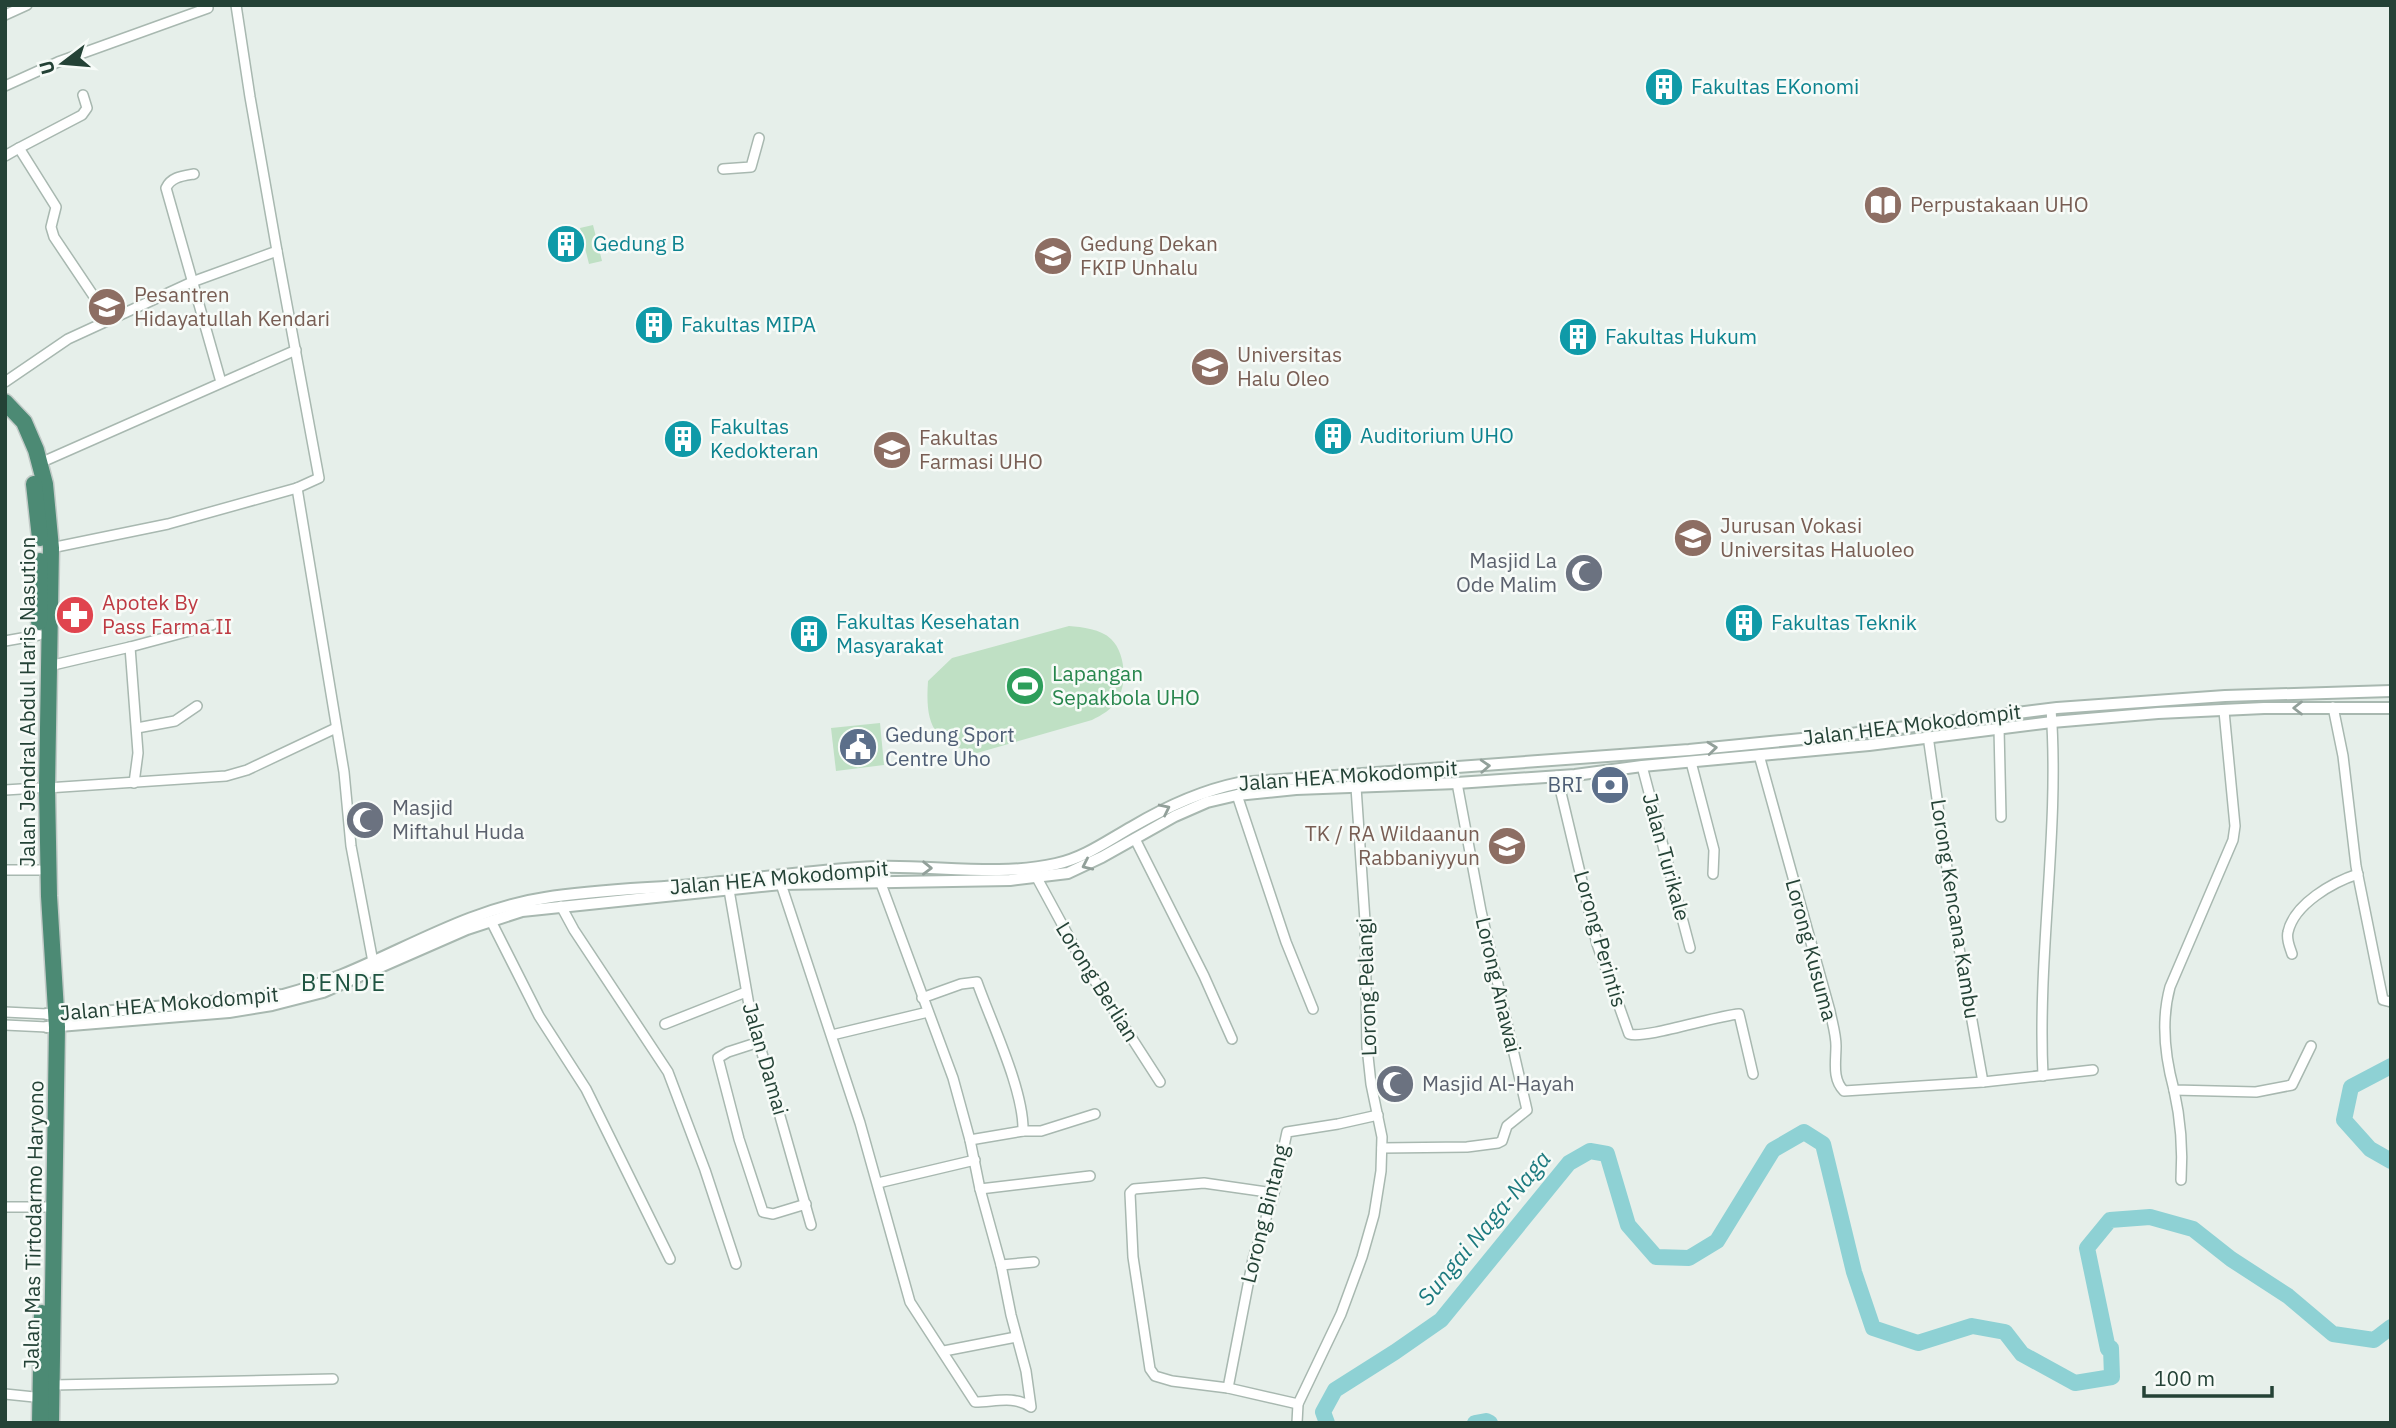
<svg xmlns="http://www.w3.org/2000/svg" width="2396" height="1428" font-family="'IBM Plex Sans',sans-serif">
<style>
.green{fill:#bfe0c4}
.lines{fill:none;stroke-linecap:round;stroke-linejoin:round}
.river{stroke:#8ed1d4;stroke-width:16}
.minor-casing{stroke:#a8b8b0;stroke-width:12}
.tertiary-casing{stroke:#a8b8b0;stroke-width:14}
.trunk-casing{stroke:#c2cac7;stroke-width:19}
.minor{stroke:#fff;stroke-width:9}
.tertiary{stroke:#fff;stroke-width:10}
.trunk{stroke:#4c8a74;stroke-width:16}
.oneway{stroke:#92a09a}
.labels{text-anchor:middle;stroke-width:5;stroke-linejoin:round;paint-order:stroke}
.culture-label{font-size:21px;fill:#0d838f;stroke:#f7fbf8;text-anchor:start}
.education-label{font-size:21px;fill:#785e54;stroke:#f7fbf8;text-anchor:start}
.worship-label{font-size:21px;fill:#5b616d;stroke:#f7fbf8;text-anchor:start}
.health-label{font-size:21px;fill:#be3a42;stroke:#f7fbf8;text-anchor:start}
.leisure-label{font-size:21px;fill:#27864d;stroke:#f7fbf8;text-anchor:start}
.street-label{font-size:21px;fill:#244236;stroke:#f7fbf8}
.service-label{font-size:21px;fill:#4e5e75;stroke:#f7fbf8;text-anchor:start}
.water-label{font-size:23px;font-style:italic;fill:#1c7a7f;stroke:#f7fbf8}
.quarter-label{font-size:24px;letter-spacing:2px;fill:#1f5441;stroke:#f7fbf8}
</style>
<rect width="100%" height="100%" fill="#e6efea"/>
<g class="green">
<polygon points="593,225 602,261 589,264 580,228"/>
<path d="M1069,626C1082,627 1101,629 1111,639C1125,652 1128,684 1117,700C1111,710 1102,715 1092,720L977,753C933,743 925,725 928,681L952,658Z"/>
<polygon points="880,723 884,765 836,771 831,728"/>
</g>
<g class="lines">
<g class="river">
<polyline points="2391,1066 2351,1087 2344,1120 2370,1149 2391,1161"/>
<polyline points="1327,1423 1323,1412 1335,1390 1395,1352 1441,1320 1569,1163 1590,1151 1607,1154 1628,1225 1656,1257 1689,1258 1717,1241 1773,1150 1804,1132 1823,1144 1854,1272 1873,1328 1918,1343 1972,1326 2005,1332 2022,1354 2075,1383 2112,1377 2111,1348 2108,1349 2087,1248 2110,1220 2150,1217 2193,1229 2231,1259 2288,1296 2333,1334 2374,1340 2391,1327"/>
<polyline points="1475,1423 1486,1421 1490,1423"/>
</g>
<g class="minor-casing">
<g id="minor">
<polyline points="5,15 27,5"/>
<polyline points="5,86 58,62 208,8 207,5"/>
<polyline points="83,95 87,108 82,115 19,148 56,207 51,227 54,237 109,319"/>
<polyline points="5,156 19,148"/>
<polyline points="723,169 751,167 759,138"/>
<path d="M194,174C182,176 171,177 166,188L221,382"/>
<polyline points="5,382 68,339 192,282 277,251 250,97 236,5"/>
<polyline points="40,463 296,350"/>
<polyline points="297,488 344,772 351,846 373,962"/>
<polyline points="51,548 168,524 297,488 319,478 277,251"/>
<polyline points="5,641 39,635"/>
<polyline points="130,647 212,625"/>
<polyline points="49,666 130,647 138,753 134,783"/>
<polyline points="2333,707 2343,756 2356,866 2383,1000 2391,1002"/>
<path d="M2224,711L2235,826L2233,840L2170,987C2161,1020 2165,1057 2174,1090L2256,1092L2292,1085L2311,1046"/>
<polyline points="137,728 175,721 197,706"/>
<polyline points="1999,728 2001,817"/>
<polyline points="1928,736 1956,931 1983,1082"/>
<path d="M1759,755L1830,1011C1832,1022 1836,1034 1836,1046C1836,1062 1832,1079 1844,1091L1983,1082L2093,1070"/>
<polyline points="1691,762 1714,850 1713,874"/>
<polyline points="1642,766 1690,948"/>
<path d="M1557,776L1597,944L1629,1034C1646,1039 1714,1016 1739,1014L1753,1074"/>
<polyline points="47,788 226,776 247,770 336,728"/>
<polyline points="5,790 37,788"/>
<polyline points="1237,795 1286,942 1313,1009"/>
<polyline points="1135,839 1204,976 1232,1039"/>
<polyline points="5,870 39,870"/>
<polyline points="1037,878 1082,961 1160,1082"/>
<path d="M781,884L860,1123L910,1302L975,1402C995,1402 1013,1395 1031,1407L1026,1371L1011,1315L1001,1265L980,1189L970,1140L953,1078L880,881"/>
<polyline points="729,890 750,1011 811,1225"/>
<polyline points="561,906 574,930 668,1072 705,1170 736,1264"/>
<polyline points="491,921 539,1016 586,1089 670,1259"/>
<path d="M2292,954C2290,947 2286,940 2288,932C2294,904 2333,882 2358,874"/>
<path d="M922,998L961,984L977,982C991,1022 1024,1090 1023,1131L970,1140"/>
<polyline points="5,1012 47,1014"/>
<polyline points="665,1024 746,992"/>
<polyline points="5,1025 47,1027"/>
<polyline points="832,1035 928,1012"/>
<polyline points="759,1042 728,1052 718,1058 739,1139 763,1212 773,1214 806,1204"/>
<path d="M2043,1076C2037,953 2060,831 2051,709"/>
<path d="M2174,1090C2181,1121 2183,1149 2181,1180"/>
<polyline points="1023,1131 1041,1131 1095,1114"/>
<polyline points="1382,1148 1467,1147 1498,1143 1502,1141 1507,1126 1527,1110 1481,911 1457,783"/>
<polyline points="878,1183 975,1160"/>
<polyline points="980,1189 1090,1176"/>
<polyline points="1274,1193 1204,1183 1134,1189 1130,1193 1133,1257 1150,1369 1155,1376 1172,1381 1228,1388 1298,1404"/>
<polyline points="5,1207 55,1207"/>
<polyline points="1001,1265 1034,1262"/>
<polyline points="944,1351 1016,1337"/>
<polyline points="53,1385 333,1379"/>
<polyline points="1228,1388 1253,1259 1274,1193 1287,1132 1338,1124 1378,1115"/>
<polyline points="5,1394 44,1398"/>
<polyline points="1297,1423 1298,1404 1341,1314 1362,1257 1374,1215 1381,1171 1382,1137 1371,1084 1367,1047 1365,921 1356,787"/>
</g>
</g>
<g class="tertiary-casing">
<g id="tertiary">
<path d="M47,1014H81L283,995C374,972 451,912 545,898C593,890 643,889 692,885C754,879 815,870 876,867C935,865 998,877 1056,864C1084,858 1107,841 1132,827C1166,807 1200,791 1239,783L1689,750L1843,735L2057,708L2225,696L2391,691"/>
<polyline points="47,1027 229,1012 272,1005 323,992 467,929 522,911 781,884 1010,880 1068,873 1102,857 1175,816 1207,802 1237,795 1296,789 1457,783 1575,775 1642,766 1869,745 2052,722 2158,713 2264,708 2391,708"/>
</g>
</g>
<g class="trunk-casing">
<g id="trunk">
<polyline points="5,402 24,422 36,450 45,484 51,548 47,788 49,896 57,1027 51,1423"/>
<polyline points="34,484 40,538"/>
<polyline points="39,622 40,561"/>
<polyline points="40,1423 42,1313"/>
</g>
</g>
<use href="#minor" class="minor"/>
<use href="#tertiary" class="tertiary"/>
<use href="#trunk" class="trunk"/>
</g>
<defs><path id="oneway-chevron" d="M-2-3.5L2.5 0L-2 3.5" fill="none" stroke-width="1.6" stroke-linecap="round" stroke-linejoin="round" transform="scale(1.75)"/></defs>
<g class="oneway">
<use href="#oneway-chevron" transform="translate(2298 708) rotate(180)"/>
<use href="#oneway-chevron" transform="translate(1712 748) rotate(-6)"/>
<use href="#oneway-chevron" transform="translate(1485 766) rotate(-3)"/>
<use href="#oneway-chevron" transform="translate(1165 809) rotate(-26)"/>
<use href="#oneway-chevron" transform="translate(1087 865) rotate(155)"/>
<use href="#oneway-chevron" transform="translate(927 868) rotate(1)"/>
</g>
<defs>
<g id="building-disc" transform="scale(2.0125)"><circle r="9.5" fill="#0f9aa8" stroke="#f7fbf8"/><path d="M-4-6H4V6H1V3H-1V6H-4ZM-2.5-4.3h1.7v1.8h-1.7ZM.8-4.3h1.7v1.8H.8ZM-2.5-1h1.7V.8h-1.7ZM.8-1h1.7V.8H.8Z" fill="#fff"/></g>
<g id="library-disc" transform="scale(2.0125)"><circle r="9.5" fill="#8d6e63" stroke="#f7fbf8"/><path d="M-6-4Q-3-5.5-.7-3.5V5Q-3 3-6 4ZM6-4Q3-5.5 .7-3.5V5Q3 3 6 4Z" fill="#fff"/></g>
<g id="university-disc" transform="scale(2.0125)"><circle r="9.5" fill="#8d6e63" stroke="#f7fbf8"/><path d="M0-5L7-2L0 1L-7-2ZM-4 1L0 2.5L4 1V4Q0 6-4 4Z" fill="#fff"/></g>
<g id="school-disc" transform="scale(2.0125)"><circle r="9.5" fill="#8d6e63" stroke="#f7fbf8"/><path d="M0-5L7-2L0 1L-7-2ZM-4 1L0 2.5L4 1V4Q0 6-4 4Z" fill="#fff"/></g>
<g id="mosque-disc" transform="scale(2.0125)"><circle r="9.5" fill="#6b7280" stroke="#f7fbf8"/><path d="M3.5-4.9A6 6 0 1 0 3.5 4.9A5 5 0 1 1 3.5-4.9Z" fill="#fff"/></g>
<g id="pharmacy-disc" transform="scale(2.0125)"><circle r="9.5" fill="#e0444e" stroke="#f7fbf8"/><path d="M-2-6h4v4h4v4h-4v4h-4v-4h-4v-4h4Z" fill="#fff"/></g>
<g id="stadium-disc" transform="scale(2.0125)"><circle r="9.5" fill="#2e9e5b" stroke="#f7fbf8"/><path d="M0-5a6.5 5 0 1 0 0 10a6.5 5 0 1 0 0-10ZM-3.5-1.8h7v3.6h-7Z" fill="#fff"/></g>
<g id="civic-disc" transform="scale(2.0125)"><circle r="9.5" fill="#5c6f8a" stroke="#f7fbf8"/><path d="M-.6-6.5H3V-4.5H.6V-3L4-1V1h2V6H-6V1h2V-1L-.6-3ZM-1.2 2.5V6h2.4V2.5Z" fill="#fff"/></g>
<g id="bank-disc" transform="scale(2.0125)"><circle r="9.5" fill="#5c6f8a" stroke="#f7fbf8"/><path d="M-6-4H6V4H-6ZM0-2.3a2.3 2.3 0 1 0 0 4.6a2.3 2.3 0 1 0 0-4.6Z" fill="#fff"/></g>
</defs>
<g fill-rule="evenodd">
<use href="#building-disc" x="1664" y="87"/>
<use href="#library-disc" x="1883" y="205"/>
<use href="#building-disc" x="566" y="244"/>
<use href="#university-disc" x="1053" y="256"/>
<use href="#school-disc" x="107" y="307"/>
<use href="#building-disc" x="654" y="325"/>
<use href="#building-disc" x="1578" y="337"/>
<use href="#university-disc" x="1210" y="367"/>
<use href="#building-disc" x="1333" y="436"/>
<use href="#building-disc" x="683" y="439"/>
<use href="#university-disc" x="892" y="450"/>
<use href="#university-disc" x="1693" y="538"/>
<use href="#mosque-disc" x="1584" y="573"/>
<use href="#pharmacy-disc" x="75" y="615"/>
<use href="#building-disc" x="1744" y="623"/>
<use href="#building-disc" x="809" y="634"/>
<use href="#stadium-disc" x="1025" y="686"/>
<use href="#civic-disc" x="858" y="747"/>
<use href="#bank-disc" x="1610" y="785"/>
<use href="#mosque-disc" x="365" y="820"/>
<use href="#school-disc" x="1507" y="846"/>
<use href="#mosque-disc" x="1395" y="1084"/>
</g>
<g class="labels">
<g class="culture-label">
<text x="1691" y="94">Fakultas EKonomi</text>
<text x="593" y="251">Gedung B</text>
<text x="681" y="332">Fakultas MIPA</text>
<text x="1605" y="344">Fakultas Hukum</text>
<text x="710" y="434">Fakultas<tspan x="710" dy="24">Kedokteran</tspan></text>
<text x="1360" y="443">Auditorium UHO</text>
<text x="836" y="629">Fakultas Kesehatan<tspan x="836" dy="24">Masyarakat</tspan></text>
<text x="1771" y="630">Fakultas Teknik</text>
</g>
<g class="education-label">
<text x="1910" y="212">Perpustakaan UHO</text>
<text x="1080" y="251">Gedung Dekan<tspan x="1080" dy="24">FKIP Unhalu</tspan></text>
<text x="134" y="302">Pesantren<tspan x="134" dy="24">Hidayatullah Kendari</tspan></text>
<text x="1237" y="362">Universitas<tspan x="1237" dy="24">Halu Oleo</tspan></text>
<text x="919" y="445">Fakultas<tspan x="919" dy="24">Farmasi UHO</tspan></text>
<text x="1720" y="533">Jurusan Vokasi<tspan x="1720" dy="24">Universitas Haluoleo</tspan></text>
<text x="1480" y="841" text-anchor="end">TK / RA Wildaanun<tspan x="1480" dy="24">Rabbaniyyun</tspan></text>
</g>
<g class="worship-label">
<text x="1557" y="568" text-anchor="end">Masjid La<tspan x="1557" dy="24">Ode Malim</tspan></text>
<text x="392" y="815">Masjid<tspan x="392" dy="24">Miftahul Huda</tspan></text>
<text x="1422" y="1091">Masjid Al-Hayah</text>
</g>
<g class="health-label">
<text x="102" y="610">Apotek By<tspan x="102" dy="24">Pass Farma II</tspan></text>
</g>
<g class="leisure-label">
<text x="1052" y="681">Lapangan<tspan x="1052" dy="24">Sepakbola UHO</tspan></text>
</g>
<g class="street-label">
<text transform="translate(28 702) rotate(-90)" y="7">Jalan Jendral Abdul Haris Nasution</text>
<text transform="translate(1912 725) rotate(-7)" y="7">Jalan HEA Mokodompit</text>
<text transform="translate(1348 776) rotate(-4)" y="7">Jalan HEA Mokodompit</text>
<text transform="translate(1666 857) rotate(75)" y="7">Jalan Turikale</text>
<text transform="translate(779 878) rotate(-5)" y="7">Jalan HEA Mokodompit</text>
<text transform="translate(1955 909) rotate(81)" y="7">Lorong Kencana Kambu</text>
<text transform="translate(1600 939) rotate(74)" y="7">Lorong Perintis</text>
<text transform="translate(1811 950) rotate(75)" y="7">Lorong Kusuma</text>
<text transform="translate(1097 982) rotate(58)" y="7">Lorong Berlian</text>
<text transform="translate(1498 985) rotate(77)" y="7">Lorong Anawai</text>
<text transform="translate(1367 987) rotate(-92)" y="7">Lorong Pelangi</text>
<text transform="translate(169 1004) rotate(-5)" y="7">Jalan HEA Mokodompit</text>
<text transform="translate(765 1059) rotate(74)" y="7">Jalan Damai</text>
<text transform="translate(1265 1214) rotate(-76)" y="7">Lorong Bintang</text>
<text transform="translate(34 1225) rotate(-89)" y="7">Jalan Mas Tirtodarmo Haryono</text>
</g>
<g class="service-label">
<text x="885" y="742">Gedung Sport<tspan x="885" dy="24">Centre Uho</tspan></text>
<text x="1583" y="792" text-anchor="end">BRI</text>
</g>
<g class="water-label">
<text transform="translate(1484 1228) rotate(-50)" y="8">Sungai Naga-Naga</text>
</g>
<g class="quarter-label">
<text x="344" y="991">BENDE</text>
</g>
</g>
<rect width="2396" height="1428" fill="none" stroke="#244236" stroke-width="14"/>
<g transform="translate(63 63) rotate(254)" stroke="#f7fbf8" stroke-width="5" paint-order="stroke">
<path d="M0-5L12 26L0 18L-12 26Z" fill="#244236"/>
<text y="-10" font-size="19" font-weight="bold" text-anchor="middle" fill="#244236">U</text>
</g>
<path d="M2144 1386v10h128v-10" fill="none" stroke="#244236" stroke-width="3.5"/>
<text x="2154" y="1386" font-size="21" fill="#244236" stroke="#f7fbf8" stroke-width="5" paint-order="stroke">100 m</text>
</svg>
